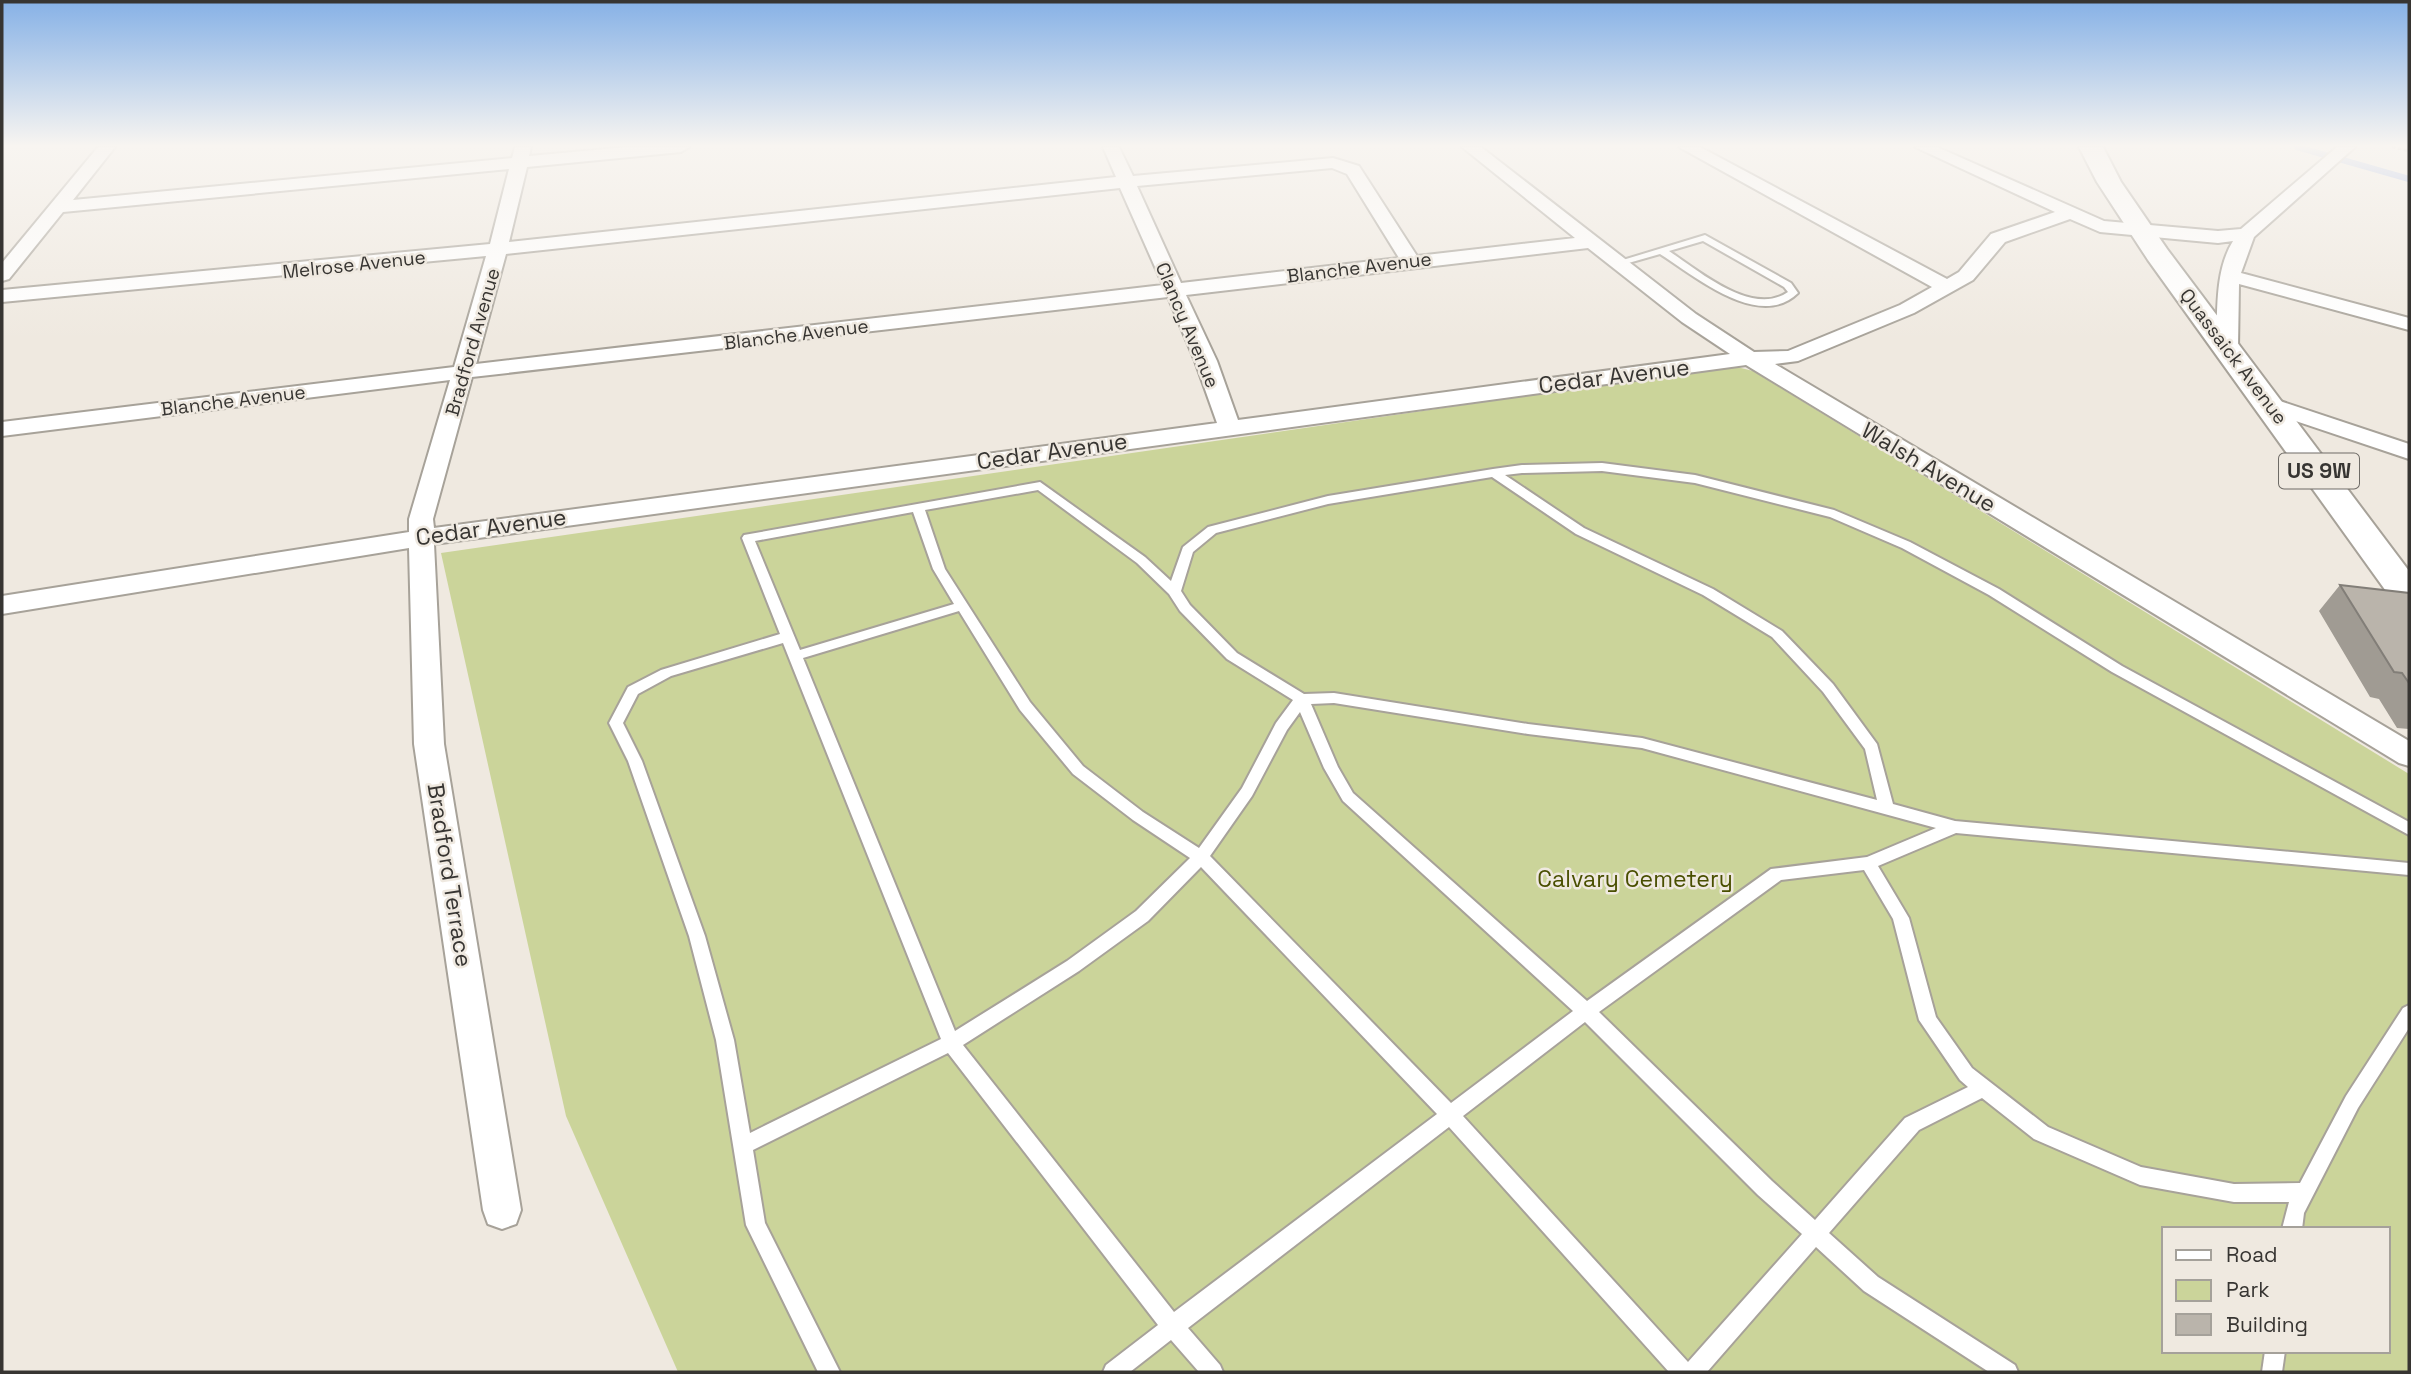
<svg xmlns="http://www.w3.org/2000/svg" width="2411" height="1374" font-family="'Space Grotesk',sans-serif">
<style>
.green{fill:#cbd49a;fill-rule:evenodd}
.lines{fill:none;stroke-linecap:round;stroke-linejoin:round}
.stream{stroke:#94ade4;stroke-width:6}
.lane-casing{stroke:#a7a299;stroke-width:4}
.street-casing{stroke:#a7a299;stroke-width:4}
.highway-casing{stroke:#a7a299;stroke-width:4}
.path{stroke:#94908a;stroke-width:2.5;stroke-dasharray:3.5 2.5;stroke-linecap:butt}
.lane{fill:#fff;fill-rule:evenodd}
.street{fill:#fff;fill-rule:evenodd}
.highway{fill:#fff;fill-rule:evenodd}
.wall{fill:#a09b93}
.building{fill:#bab4ab;stroke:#827e78;stroke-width:2}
.labels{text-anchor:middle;stroke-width:5;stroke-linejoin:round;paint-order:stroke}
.far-street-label{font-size:19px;fill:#373532;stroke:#efe9e0}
.shield{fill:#efe9e0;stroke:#6e6b66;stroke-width:2}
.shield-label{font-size:21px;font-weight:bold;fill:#373532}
.street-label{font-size:23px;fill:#373532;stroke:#efe9e0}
.park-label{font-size:23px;fill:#494f01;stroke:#efe9e0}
</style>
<rect width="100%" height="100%" fill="#efe9e0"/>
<path class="green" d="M1733,366L1753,371L2409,774V1372H678L566,1116L441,553ZM2164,1229H2388V1351H2164Z"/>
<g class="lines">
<polyline class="stream" points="2297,147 2409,179"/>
<g class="lane-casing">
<g id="lane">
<path d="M1705,235L1791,283L1798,293C1759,331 1695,276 1660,254L1618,266L1613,263ZM1703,241L1784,287L1788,292C1752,317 1699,271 1669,251Z"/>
<path d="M1602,463L1695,475L1834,510L1910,542L1999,589L2122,666L2409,822V835L2112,672L1989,595L1902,548L1830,517L1695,483L1602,471L1522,473L1505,475L1584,528L1713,589L1782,631L1833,684L1877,744L1893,804L1955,821L2409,863V875L1956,833L1878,866L1909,918L1936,1017L1972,1068L2048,1127L2141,1167L2234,1184L2300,1183L2346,1096L2403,1008L2409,1005V1028L2358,1108L2304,1213L2302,1229H2282L2289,1202H2234L2140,1185L2034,1139L1982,1098L1919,1130L1829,1233L1878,1277L2015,1365L2018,1372H1989L1864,1291L1816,1247L1707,1372H1669L1449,1127L1188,1328L1220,1365L1223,1372H1199L1171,1340L1130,1372H1103L1106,1365L1158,1325L948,1053L753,1150L765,1223L840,1372H818L746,1225L716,1040L689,936L628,761L609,723L628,687L661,670L780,634L742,538L744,535L1040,482L1145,557L1171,581L1183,547L1208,527L1328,496L1493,469L1522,465ZM1492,477L1576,534L1703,595L1772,637L1823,692L1865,749L1877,800L1642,738L1528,724L1334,693L1304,694L1237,653L1190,605L1181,591L1193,552L1216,533L1328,504ZM1038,490L1137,563L1169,594L1180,611L1227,659L1293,700L1276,723L1242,788L1199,848L1143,812L1083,766L1030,702L945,569L925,510ZM913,512L933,569L954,604L800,650L755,541ZM959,611L1020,710L1073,774L1133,820L1190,858L1136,911L1067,961L955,1031L803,658ZM783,643L941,1039L750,1133L734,1040L705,936L642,761L623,723L638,694L671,676ZM1334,703L1528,734L1642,748L1936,828L1867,857L1771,869L1587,1001L1353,793L1338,767L1311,704ZM1300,712L1324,768L1343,801L1573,1011L1451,1103L1210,856L1252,796L1287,730ZM1201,867L1437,1114L1174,1312L963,1045L1079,971L1148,921ZM1864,870L1893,919L1919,1020L1960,1080L1968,1087L1905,1118L1815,1220L1772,1181L1599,1012L1781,880ZM1585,1022L1758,1195L1802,1234L1688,1362L1463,1116Z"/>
<polygon points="2265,1351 2285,1351 2282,1372 2262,1372"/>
</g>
</g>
<g class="street-casing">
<g id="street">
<path d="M98,147H115L73,200L512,158L515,147H531L529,156L628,147H689L681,152L527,167L509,242L1116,177L1103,147H1119L1133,176L1333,158L1359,166L1417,256L1575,238L1462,147H1481L1696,314L1754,352L1788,351L1900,305L1932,287L1679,147H1700L1947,279L1959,272L1991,234L2055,212L1915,147H1937L2104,221L2218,231L2241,229L2337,147H2355L2254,237L2241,273L2409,318V330L2239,284L2238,348L2227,354L2220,352L2216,348C2218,313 2214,272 2233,241L2218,243L2100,232L2070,219L2005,242L1973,280L1914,313L1798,361L1775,364L2409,741V766L2399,763L1746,365L434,544L444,744L521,1210L516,1224L502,1229L488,1224L483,1210L414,744L409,548L2,614V596L409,532V519L450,380L2,436V422L454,367L486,256L2,302V290L490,244L509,169L63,212L9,279L2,281V263ZM1332,168L1347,174L1399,258L1181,283L1137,186ZM1120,188L1163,285L476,364L506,254ZM1588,248L1682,322L1730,354L1238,420L1217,361L1186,295ZM1168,297L1195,361L1217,423L434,528L433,519L472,377Z"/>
<polygon points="2271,398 2409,444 2409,459 2263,410 2260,405"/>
</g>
</g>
<g class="highway-casing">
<polygon id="highway" points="2079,147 2103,147 2121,182 2167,249 2409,571 2409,608 2396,605 2148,260 2097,182"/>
</g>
<polyline class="path" points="2392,147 2409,151"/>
<use href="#lane" class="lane"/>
<use href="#street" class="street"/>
<use href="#highway" class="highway"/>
</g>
<polygon class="wall" points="2340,585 2409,593 2409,729 2397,728 2379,699 2370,697 2319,611"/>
<polygon class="building" points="2340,585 2409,593 2409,683 2402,673 2394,672"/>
<linearGradient id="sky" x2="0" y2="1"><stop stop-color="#86b1e6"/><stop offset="0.43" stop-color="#f8f5f1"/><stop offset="1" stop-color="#f8f5f1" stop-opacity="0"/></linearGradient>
<rect width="2411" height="339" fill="url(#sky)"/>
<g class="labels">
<g class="far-street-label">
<text transform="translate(354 264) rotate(-6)" y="7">Melrose Avenue</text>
<text transform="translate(1359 267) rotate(-7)" y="7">Blanche Avenue</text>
<text transform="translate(1188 325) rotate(67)" y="7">Clancy Avenue</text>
<text transform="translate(796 334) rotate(-7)" y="7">Blanche Avenue</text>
<text transform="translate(472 342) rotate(-74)" y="7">Bradford Avenue</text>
<text transform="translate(2234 356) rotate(53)" y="7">Quassaick Avenue</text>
<text transform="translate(233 400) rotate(-7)" y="7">Blanche Avenue</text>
</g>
<rect class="shield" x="2279" y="453.5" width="80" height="35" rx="5"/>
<g class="shield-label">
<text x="2319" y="478">US 9W</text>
</g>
<g class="street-label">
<text transform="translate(1614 376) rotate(-7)" y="8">Cedar Avenue</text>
<text transform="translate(1052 451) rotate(-8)" y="8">Cedar Avenue</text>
<text transform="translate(1929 467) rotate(31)" y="8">Walsh Avenue</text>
<text transform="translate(491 527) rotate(-8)" y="8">Cedar Avenue</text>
<text transform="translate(450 875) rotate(81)" y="8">Bradford Terrace</text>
</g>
<g class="park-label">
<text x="1635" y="887">Calvary Cemetery</text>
</g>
</g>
<rect width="2411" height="1374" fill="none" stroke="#373532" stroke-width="7"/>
<rect x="2162" y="1227" width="228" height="126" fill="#efe9e0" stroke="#a5a19a" stroke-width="2"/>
<rect x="2176" y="1250" width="35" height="10" fill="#ffffff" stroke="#a5a19a" stroke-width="2"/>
<text x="2226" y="1262" font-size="21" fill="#373532">Road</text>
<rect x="2176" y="1280" width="35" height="21" fill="#cbd49a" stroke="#a5a19a" stroke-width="2"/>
<text x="2226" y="1297" font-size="21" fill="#373532">Park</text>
<rect x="2176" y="1314" width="35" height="21" fill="#bab4ab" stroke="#a5a19a" stroke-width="2"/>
<text x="2226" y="1332" font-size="21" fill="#373532">Building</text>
</svg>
